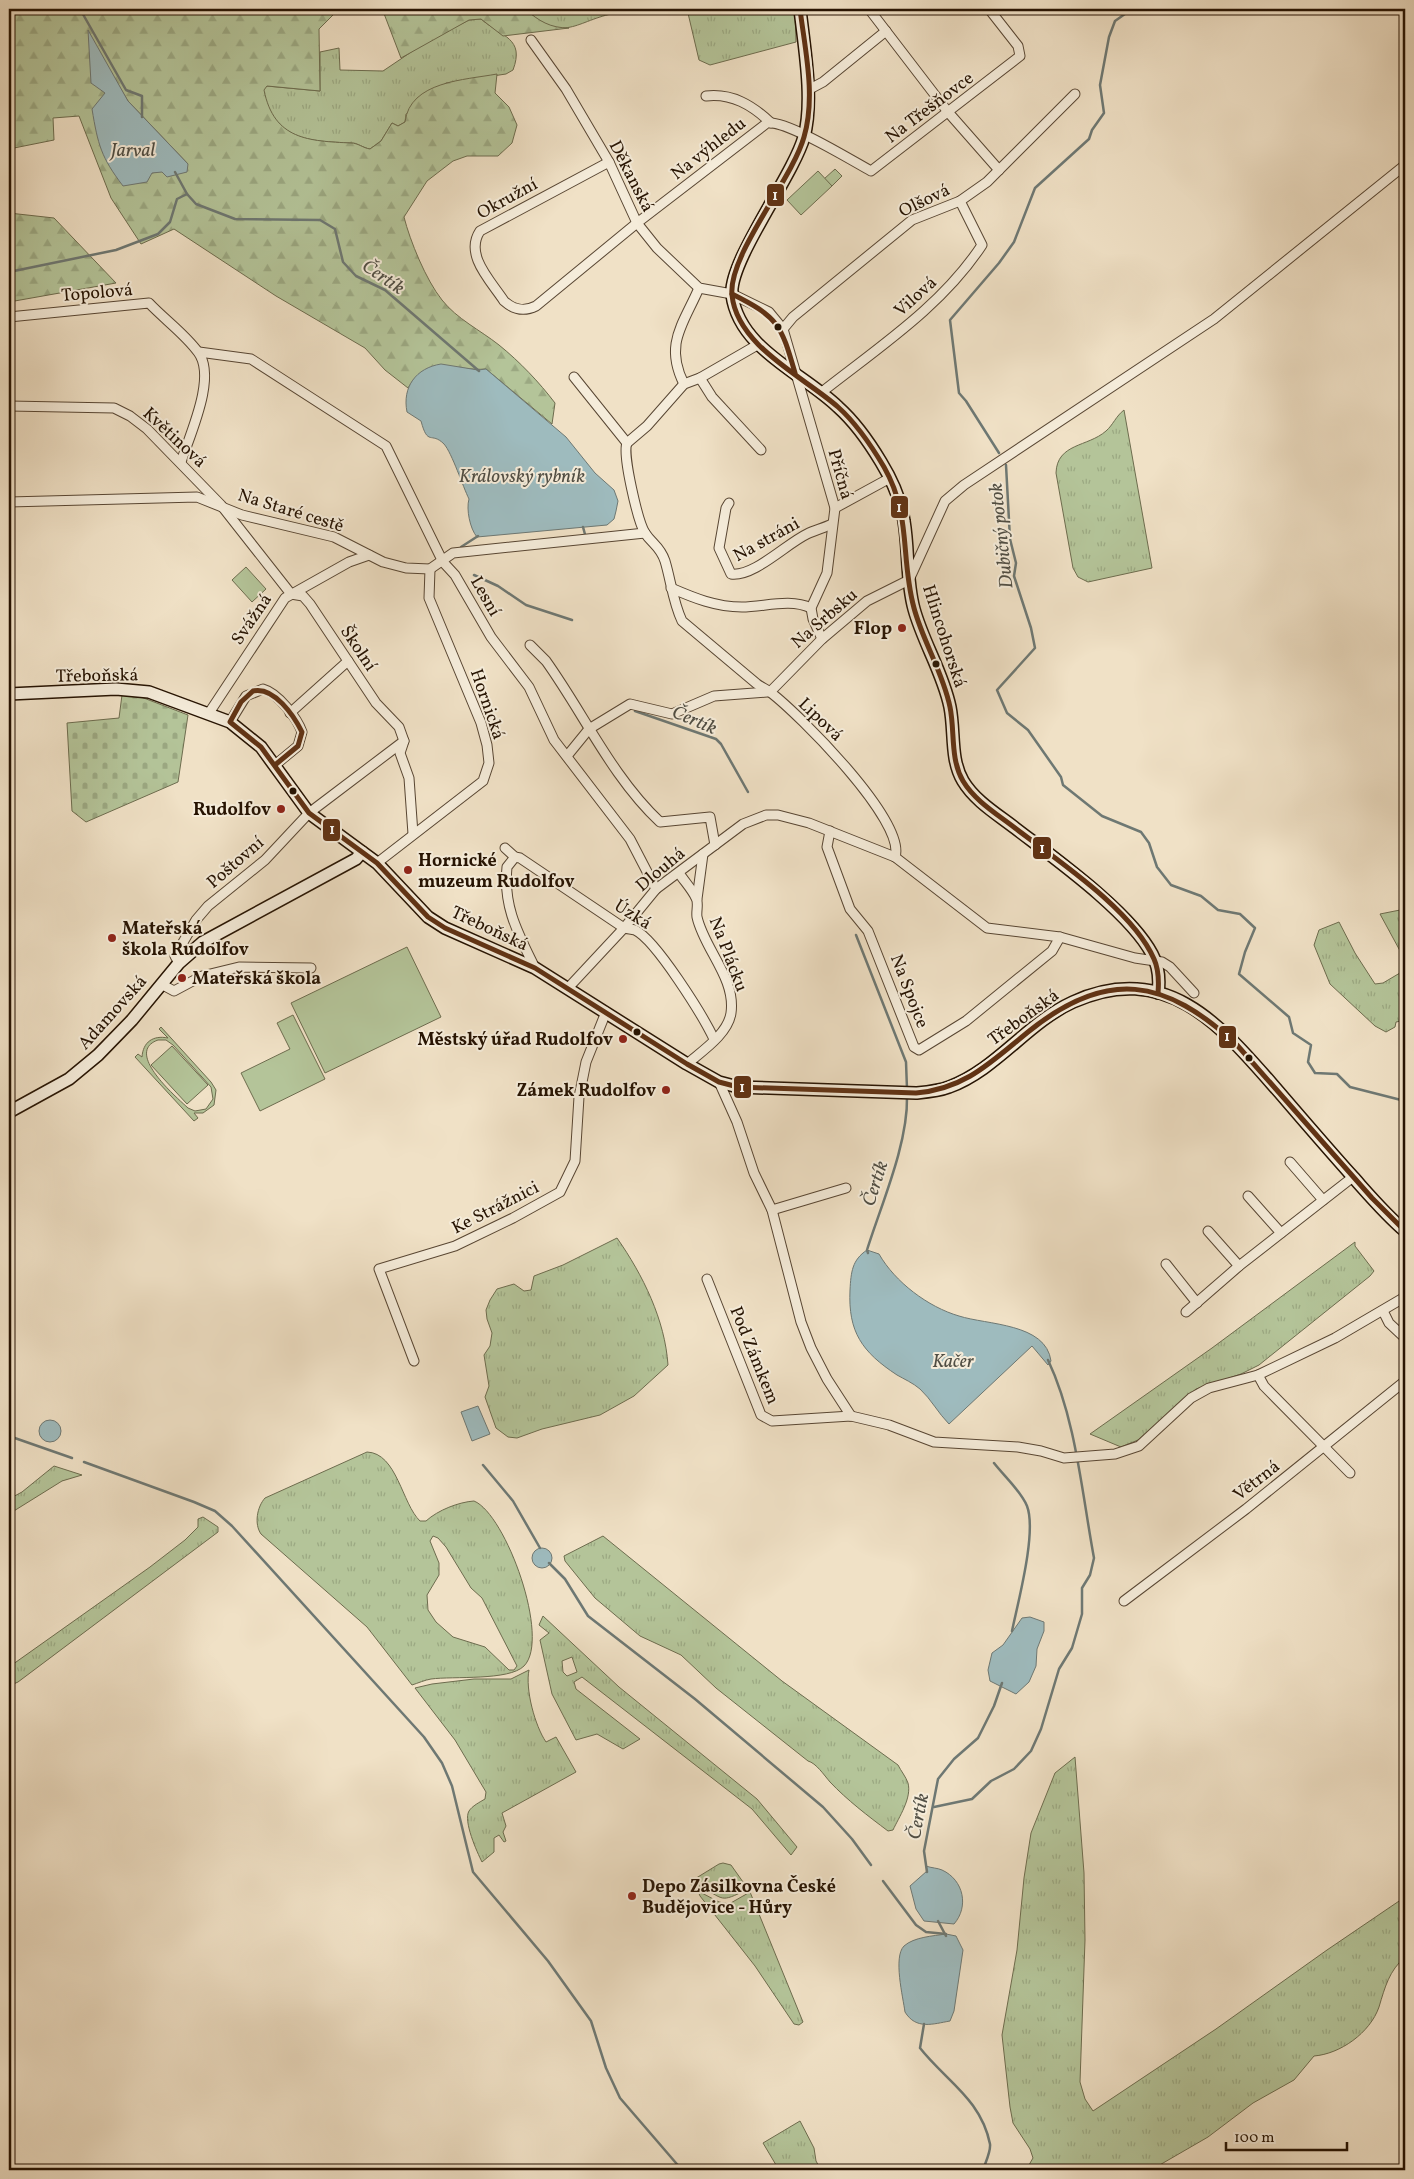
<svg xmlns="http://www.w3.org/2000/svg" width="1414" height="2179" font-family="Vollkorn,serif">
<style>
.grass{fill:url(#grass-tufts);stroke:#6d6c4e;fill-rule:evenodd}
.forest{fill:url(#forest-firs);stroke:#6d6c4e;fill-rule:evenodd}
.cemetery{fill:url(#cemetery-stones);stroke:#6d6c4e}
.pitch{fill:#b4c499;stroke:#6d6c4e;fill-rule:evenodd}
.water{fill:#9ebbbe;stroke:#6e7873}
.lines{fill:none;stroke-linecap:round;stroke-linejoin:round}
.stream{stroke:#6e7873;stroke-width:2.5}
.street-casing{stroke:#584633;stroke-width:11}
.secondary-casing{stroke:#261302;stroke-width:14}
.street{stroke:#f5ecda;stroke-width:9}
.secondary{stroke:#f5ecda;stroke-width:11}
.bus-1-casing{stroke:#f5ecda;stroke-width:9}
.bus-1{stroke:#603214;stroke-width:5}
.bus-dot{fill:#261302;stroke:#f5ecda;stroke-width:2}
.poi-dot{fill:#8f2418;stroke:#f5ecda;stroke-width:2}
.labels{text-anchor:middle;stroke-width:4;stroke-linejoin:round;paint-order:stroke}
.street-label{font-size:18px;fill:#261302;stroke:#f5ecda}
.poi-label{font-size:18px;font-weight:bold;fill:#261302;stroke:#f5ecda;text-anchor:end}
.water-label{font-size:19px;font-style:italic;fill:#504e44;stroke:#f5ecda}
.line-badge{stroke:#f5ecda;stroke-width:2}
.badge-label{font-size:14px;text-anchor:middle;font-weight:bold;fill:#fff}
</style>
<defs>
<pattern id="grass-tufts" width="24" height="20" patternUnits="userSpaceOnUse" patternTransform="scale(1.25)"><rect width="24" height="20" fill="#b4c499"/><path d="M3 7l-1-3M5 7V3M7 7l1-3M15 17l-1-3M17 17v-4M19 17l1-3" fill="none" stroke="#9ba882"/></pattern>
<pattern id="forest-firs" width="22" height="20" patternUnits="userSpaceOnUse" patternTransform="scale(1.25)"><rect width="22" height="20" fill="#b4c499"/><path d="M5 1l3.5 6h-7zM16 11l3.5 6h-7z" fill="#9ba882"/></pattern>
<pattern id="cemetery-stones" width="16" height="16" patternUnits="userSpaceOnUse" patternTransform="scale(1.25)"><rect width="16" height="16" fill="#b4c499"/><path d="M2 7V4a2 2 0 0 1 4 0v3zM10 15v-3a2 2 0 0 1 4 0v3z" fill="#9ba882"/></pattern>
</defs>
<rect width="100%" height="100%" fill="#f0e1c6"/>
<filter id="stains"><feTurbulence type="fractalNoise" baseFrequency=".004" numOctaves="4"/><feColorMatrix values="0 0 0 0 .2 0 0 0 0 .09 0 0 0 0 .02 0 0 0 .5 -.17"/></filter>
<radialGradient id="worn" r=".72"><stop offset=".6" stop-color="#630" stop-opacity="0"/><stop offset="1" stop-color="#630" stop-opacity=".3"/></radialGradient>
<g class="grass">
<path d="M525,9H640C632,11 624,11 616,13C576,20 564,45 525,9Z"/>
<polygon points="687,9 795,9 796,42 710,65 699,60"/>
<path d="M481,19C502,37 525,38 513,70L506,74L446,83L406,114L405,122L398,126L392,123L381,141L370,149C363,148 358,143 351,143C309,141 274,141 263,90L267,86L320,91V52L339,48L340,70L383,71L429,40L469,20Z"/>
<polygon points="835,169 842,176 832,186 824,179"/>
<path d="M1124,410L1152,568L1088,582L1078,577L1073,568L1056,473C1057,443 1088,447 1106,431C1113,425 1116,416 1124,410Z"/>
<polygon points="1405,909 1405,960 1380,914"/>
<polygon points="1339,922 1355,953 1375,984 1383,983 1405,970 1405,1029 1401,1021 1396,1022 1395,1027 1386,1032 1375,1026 1330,984 1314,945 1319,930"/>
<path d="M617,1238C643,1275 665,1320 668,1365L634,1396L600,1415L542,1429L517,1438L508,1437L496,1428L485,1397L489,1386L484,1355L490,1346L492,1333L487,1319L486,1310L490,1300L497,1289L514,1284L524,1291L531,1290L534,1276L563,1265Z"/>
<polygon points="1355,1242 1355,1246 1374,1271 1370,1276 1259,1365 1241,1374 1196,1389 1138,1440 1121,1447 1090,1434 1212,1348"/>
<path d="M367,1452C397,1453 402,1504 420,1521H426C438,1510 459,1502 474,1501C506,1514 551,1639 524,1666C509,1681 453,1676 431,1679C425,1680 418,1683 412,1685L367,1627L261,1534C254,1524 257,1507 265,1498ZM433,1536L438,1538L446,1547L471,1588L482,1598L517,1666L514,1670H509L485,1647L453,1637L436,1622L428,1610L427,1595L439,1575V1563L430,1541Z"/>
<polygon points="54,1466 82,1475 62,1481 9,1514 9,1499 22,1492"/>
<polygon points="203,1517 218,1527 218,1532 18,1682 9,1686 9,1667 150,1567 185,1540 198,1527 198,1519"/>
<path d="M603,1536L782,1681L898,1765C901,1771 906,1777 908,1783C912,1798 899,1817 893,1830L888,1831C868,1816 847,1800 830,1782C824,1775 816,1763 808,1761L716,1688L681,1655L640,1636L595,1598L565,1561L564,1556Z"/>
<path d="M543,1616L619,1687L757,1799L797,1847L791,1855L752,1809L582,1677L574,1682L576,1689L640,1739L623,1749L597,1734L576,1740L552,1694L540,1640L549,1633L539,1625ZM572,1657L577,1672L567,1676L563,1672L562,1661Z"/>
<path d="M529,1670C525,1689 535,1726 546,1742L556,1737L576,1772L502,1813L506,1826L503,1832L506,1841L504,1842L499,1835L494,1838V1852L482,1862C477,1852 463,1821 469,1811C472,1806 480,1802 485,1799L486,1792L455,1740L415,1688L432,1684L474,1679H511Z"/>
<path d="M1075,1757L1084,1873L1085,1940L1080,2082L1085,2099L1093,2111L1216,2029L1327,1950L1405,1897V1957C1389,1971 1385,1987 1379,2007C1370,2033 1340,2054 1314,2056L1294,2080L1253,2103L1208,2137L1151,2170H1026L1033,2158L1030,2149L1013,2123L1010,2107L1002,2035L1017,1950L1024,1878L1031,1833L1055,1773Z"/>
<path d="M723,1863L731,1865L748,1889C718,1904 726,1899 697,1885L693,1888L691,1884L693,1880L719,1864Z"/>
<polygon points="698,1891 719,1902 729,1904 750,1892 803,2022 799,2025 794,2024 755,1966 700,1896"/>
<polygon points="800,2121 814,2148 816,2161 821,2170 779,2170 763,2143"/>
</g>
<g class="forest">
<path d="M9,9H525C539,21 550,28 569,28L503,36L481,19L469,20L401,58L383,11L339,9L319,29L320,91L267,86L264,90C274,140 309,141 351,143C358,143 363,148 370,149L381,141L392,123L398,126L405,122C410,81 465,80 497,74L495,93L509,107L517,125L512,143L498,156H467L453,161L427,181L404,217C410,241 426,280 442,300C457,319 480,330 499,345C520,362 539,382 555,403L552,424L486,369C456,372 428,353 408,388L385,370L365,348L276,296L174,229L141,244L111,198L79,116L53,118L54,140L14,148L9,146ZM117,83L128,101L188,164L152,173L105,93Z"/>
<polygon points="9,213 54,218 116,283 9,302"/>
</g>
<polygon class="cemetery" points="122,695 141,697 188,715 178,782 86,822 72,811 67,723 119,718"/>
<g class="pitch">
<polygon points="818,171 832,186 801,215 787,200"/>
<polygon points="246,567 266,589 252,602 232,580"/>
<polygon points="407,947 441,1017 325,1073 291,1003"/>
<polygon points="293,1015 325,1079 260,1111 241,1073 290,1049 277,1023"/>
<path d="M161,1027L211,1082L216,1090L214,1105L203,1113H194L198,1118L194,1121L135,1057L138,1054L142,1057C143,1042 153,1035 168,1038L159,1029ZM158,1040H166L173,1045L211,1087L213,1099L206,1109L195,1111L188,1108C175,1096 124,1052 158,1040Z"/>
<polygon points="172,1046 208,1085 187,1104 151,1065"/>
</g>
<g class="water">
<path d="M88,30L128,101L188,164L187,172L167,177L162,172L152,173L147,182L123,186C101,157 98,145 92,109L105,93L91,83Z"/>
<path d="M441,364L478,370L486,369L566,437L595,473L614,490L618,501L616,511L614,519L607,525L477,537C470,529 466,509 469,499C463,487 452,453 444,444C431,431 428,447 421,421L407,412C402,387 416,368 441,364Z"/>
<path d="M867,1250L879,1254C895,1282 928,1307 959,1316C987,1325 1046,1323 1051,1361L1048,1365L1032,1346L949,1424C938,1413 931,1399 920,1389C913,1383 904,1379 897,1375C862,1352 848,1332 850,1290C851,1272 852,1260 867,1250Z"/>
<polygon points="478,1406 490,1434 472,1441 461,1412"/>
<circle cx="50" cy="1431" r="11"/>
<circle cx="542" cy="1558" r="10"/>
<polygon points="1030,1617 1044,1622 1044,1631 1037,1649 1036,1666 1029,1682 1016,1694 990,1681 988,1670 992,1653 1003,1645 1022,1618"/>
<path d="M926,1866C931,1868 938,1868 942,1870C964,1880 969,1907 954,1924L924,1921L916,1909L910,1886L927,1871Z"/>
<path d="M946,1934L956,1936L963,1950L954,2011L950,2021C933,2024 916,2030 905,2012C903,1997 893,1957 904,1946C914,1937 933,1936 946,1934Z"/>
</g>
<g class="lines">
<g class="stream">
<polyline points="80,9 126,90 142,96 142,117"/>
<polyline points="175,172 187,194 196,204 235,219 320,220 335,229 343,262 356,276 385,290 479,371"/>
<polyline points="9,272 116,250 158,234 170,222 177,199 187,194"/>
<polyline points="999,453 966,401 959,393 950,320 999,263 1014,242 1035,188 1089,139 1092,130 1104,113 1100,85 1109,37 1115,21 1132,9"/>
<polyline points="1006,465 1010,539 1016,563 1014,576 1031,628 1035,648 997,690 1007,713 1028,730 1061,777 1063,785 1102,816 1141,832 1149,843 1157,867 1171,885 1201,896 1218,910 1240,914 1255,928 1245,952 1239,974 1289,1017 1293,1033 1311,1045 1308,1062 1315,1073 1337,1074 1350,1087 1405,1101"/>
<polyline points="583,527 586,538"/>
<polyline points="461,549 461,547 478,536"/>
<polyline points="474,575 498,586 526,605 572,620"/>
<polyline points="635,711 716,739 721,744 748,792"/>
<polyline points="856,935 906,1062 907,1089"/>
<path d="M868,1253L867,1250C881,1205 908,1144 907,1097"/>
<polyline points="9,1436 72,1458"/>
<polyline points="84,1462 194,1502 215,1511 232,1526 424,1737 442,1763 452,1786 473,1872 548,1961 591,2021 606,2068 620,2098 682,2170"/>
<path d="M994,1463C1004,1476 1021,1491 1027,1506C1037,1532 1018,1602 1012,1631"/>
<polyline points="483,1465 513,1501 540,1548"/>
<polyline points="549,1563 565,1579 588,1616 695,1699 823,1807 852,1839 871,1865"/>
<path d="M934,1807L972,1799L991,1781L1014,1769L1031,1751L1041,1729L1059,1669L1072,1648L1082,1614V1588L1090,1575L1094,1558C1082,1494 1076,1419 1048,1360"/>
<polyline points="927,1872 924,1851 938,1779 954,1759 978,1738 994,1706 1002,1683"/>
<polyline points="883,1881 916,1925 926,1932 946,1934"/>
<polyline points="938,1921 946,1936"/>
<path d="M924,2024L920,2048C946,2081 981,2099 990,2144C991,2152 985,2163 983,2170"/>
</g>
<g class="street-casing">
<g id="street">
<polyline points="869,9 948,112 999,170"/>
<polyline points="531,40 566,89 609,162 637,223 657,248 699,288 732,294 769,312 783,329 835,508 827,573 811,608 813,619 822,639"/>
<polyline points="808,90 823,82 886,31"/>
<path d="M706,96C732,93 752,105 771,123"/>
<path d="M609,162L480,231C464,255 491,281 504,301C514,310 524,312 536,306L637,223L767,123C786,120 851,160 871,171L1020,56L1018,46L989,9"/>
<path d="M9,317L149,303C164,319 185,334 198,352C217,377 190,434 181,462"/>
<polyline points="783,329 793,317 912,220 960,201 987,182 1075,94"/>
<polyline points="759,344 700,378 712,397 761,450"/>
<polyline points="199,352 251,359 386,446 443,562 455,575 491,637 529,687 554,740 630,839 656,889"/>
<polyline points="574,377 627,443"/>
<path d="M684,384C664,344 683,325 699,288"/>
<path d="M822,392C879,347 942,306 982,245L960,201"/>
<polyline points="9,406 114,408 130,416 147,429 221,505 291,594 303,596 310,604 376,703 399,727 404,741 400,753 409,778 413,834"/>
<path d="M627,443C622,454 638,522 645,533C652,544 660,546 665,561C671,581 673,602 682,621L757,684C761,687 766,689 770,692C799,714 907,822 895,857"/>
<polyline points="627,443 647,426 684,384 700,378"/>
<polyline points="9,502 197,497 242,515 334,537 383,562 406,568 430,569 453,553 645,533"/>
<path d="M729,503L726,508L719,548L731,574C754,577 786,544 807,534C815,530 824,528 832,524"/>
<polyline points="835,508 890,478"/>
<path d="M671,588C694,598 716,607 742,607C764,607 790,598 811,608"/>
<path d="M530,645L546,661C584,714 612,777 660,822L710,817L715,845"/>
<polyline points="770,692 822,639 867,601 909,580 945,501 964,485 1214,319 1405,165"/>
<polyline points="209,713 285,598 349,562 369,555"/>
<polyline points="290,713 348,661"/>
<path d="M230,722L246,696L263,689C278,693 297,718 302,732L298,746L275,765"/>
<polyline points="567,756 589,729 630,704 672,714 714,696 767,692"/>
<polyline points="830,831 827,847 850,909 868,931 914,1047 919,1050 966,1021 1052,951 1060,937"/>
<path d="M505,848L515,857L520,858L624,928C627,929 632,929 635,930C656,940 703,1016 714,1039"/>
<path d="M515,857L507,867C503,907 518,933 535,968"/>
<polyline points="377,863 483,781 489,763 487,745 481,723 429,598 430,569"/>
<path d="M679,873C684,881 692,889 696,898C699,903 696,911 697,917C704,949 736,978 731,1013C728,1034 702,1051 687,1064"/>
<polyline points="697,899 703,854"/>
<polyline points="179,963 175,956 196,920 208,906 265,860 309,813 404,741"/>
<polyline points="161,984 174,991 202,976 239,967 311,968"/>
<polyline points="569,987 624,928 656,889 743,824 766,815 778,815 809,823 895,857 987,928 1060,937 1135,958 1162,962 1170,967 1194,993"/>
<polyline points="719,1082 737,1122 754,1173 772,1210 801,1322 811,1348 827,1379 851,1416"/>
<polyline points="1290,1162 1323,1200"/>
<polyline points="1248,1196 1281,1233"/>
<polyline points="772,1210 846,1188"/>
<polyline points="1208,1231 1239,1266"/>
<polyline points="1166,1264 1197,1303"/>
<polyline points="707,1279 761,1415 772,1421 851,1416 889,1425 934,1442 1018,1447 1041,1451 1064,1458 1115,1454 1139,1446 1191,1398 1209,1388 1258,1375 1335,1338 1405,1297"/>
<polyline points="1383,1311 1389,1323 1405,1338"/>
<polyline points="1186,1312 1239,1266 1353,1177"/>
<polyline points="414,1361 379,1269 455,1246 513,1218 560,1192 575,1161 579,1097 586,1062 606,1012"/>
<polyline points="1258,1375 1264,1386 1350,1473"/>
<polyline points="1124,1601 1246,1509 1405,1381"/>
</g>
</g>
<g class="secondary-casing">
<g id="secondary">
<path d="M800,9C804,46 814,100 804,137C793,176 728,262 732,295C739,349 803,373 838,407C856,423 869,442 881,462C892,480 901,500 904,521C909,550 906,580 914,609C923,642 943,673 950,707C955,732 950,759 963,781C975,801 997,814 1015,828C1054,858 1130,912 1152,954C1159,967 1160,979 1158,993"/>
<path d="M9,694L116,689L149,692L230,722L261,747L309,813L377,863L428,917L445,928L535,968L687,1064L719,1082L738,1087L916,1093C927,1092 939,1091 949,1087C996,1070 1027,1023 1073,1002C1168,959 1223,1028 1279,1092C1303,1120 1328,1149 1353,1177C1370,1196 1386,1215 1405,1231"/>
<polyline points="9,1112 69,1079 98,1055 132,1020 179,963 203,942 356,859 362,852"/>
</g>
</g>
<use href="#street" class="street"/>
<use href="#secondary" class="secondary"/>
<g class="bus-1-casing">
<g id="bus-1">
<path d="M800,9C805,50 816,96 804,137C792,180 728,255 732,295C737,346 804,377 838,407C857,424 871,445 884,467C912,516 900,557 914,608C923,642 943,672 950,707C955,731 950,759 963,781C975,801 997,814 1015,828C1057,860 1133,910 1154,959C1159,970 1159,981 1158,993"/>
<path d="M732,294C778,317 781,324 795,373"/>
<path d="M275,765L298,746L302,732C294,716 274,686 253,691L241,702L230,722L261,747L309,813L377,863L428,917L445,928L535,968L687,1064L719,1082L738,1087L916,1093C965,1089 991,1062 1028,1032C1107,968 1165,978 1237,1045L1372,1198L1405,1231"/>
</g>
</g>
<use href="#bus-1" class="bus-1"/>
</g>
<g class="bus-dot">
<circle cx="778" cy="327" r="4.5"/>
<circle cx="936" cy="664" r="4.5"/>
<circle cx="293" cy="791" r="4.5"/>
<circle cx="637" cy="1032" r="4.5"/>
<circle cx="1249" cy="1058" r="4.5"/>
</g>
<g class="poi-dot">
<circle cx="902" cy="628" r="5"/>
<circle cx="281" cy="809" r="5"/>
<circle cx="408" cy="870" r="5"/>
<circle cx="112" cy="938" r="5"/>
<circle cx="182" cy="978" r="5"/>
<circle cx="623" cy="1039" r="5"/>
<circle cx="666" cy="1090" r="5"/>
<circle cx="632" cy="1896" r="5"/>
</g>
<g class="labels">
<g class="street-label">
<text transform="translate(929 107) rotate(-37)" y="6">Na Třešňovce</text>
<text transform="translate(708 148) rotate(-38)" y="6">Na výhledu</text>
<text transform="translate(632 176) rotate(63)" y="6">Děkanská</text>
<text transform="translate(507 198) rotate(-29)" y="6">Okružní</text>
<text transform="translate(924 200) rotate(-26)" y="6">Olšová</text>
<text transform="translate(97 292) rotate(-5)" y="6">Topolová</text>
<text transform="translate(915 296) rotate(-42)" y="6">Vilová</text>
<text transform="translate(175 437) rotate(43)" y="6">Květinová</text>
<text transform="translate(841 474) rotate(74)" y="6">Příčná</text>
<text transform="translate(291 510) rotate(17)" y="6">Na Staré cestě</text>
<text transform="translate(766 539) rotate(-29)" y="6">Na stráni</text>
<text transform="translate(486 596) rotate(60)" y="6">Lesní</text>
<text transform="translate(824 618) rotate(-41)" y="6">Na Srbsku</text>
<text transform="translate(251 619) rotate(-56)" y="6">Svážná</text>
<text transform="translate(945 636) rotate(72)" y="6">Hlincohorská</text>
<text transform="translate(359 648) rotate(56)" y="6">Školní</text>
<text transform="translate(97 675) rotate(-1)" y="6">Třeboňská</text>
<text transform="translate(488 704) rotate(71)" y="6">Hornická</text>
<text transform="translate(821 719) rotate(44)" y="6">Lipová</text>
<text transform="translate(235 862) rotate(-41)" y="6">Poštovní</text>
<text transform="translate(660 869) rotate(-40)" y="6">Dlouhá</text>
<text transform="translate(633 914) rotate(32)" y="6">Úzká</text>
<text transform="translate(490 928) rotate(25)" y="6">Třeboňská</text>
<text transform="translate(729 954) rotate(69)" y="6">Na Plácku</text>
<text transform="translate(910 991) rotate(69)" y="6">Na Spojce</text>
<text transform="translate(112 1012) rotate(-48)" y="6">Adamovská</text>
<text transform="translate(1023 1017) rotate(-36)" y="6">Třeboňská</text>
<text transform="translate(495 1207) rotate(-27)" y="6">Ke Strážnici</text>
<text transform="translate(755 1355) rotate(68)" y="6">Pod Zámkem</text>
<text transform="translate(1256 1480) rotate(-38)" y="6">Větrná</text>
</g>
<g class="poi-label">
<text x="892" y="634">Flop</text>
<text x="271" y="815">Rudolfov</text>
<text x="418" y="866" text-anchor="start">Hornické<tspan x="418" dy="21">muzeum Rudolfov</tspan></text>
<text x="122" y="934" text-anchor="start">Mateřská<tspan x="122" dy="21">škola Rudolfov</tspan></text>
<text x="192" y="984" text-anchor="start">Mateřská škola</text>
<text x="613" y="1045">Městský úřad Rudolfov</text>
<text x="656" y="1096">Zámek Rudolfov</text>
<text x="642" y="1892" text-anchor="start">Depo Zásilkovna České<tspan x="642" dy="21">Budějovice - Hůry</tspan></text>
</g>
<g class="water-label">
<text x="133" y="156">Jarval</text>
<text transform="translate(384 276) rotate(34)" y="7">Čertík</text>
<text x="522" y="482">Královský rybník</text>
<text transform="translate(1000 536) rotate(-96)" y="7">Dubičný potok</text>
<text transform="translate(695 719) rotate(23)" y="7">Čertík</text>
<text transform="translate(874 1183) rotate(-72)" y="7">Čertík</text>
<text x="953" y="1367">Kačer</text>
<text transform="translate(917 1816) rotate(-79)" y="7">Čertík</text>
</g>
</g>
<g class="line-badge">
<rect x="766" y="183" width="19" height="24" rx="5" fill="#603214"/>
<rect x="890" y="495" width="19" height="24" rx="5" fill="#603214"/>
<rect x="322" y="818" width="19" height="24" rx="5" fill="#603214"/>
<rect x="1032" y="836" width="20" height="24" rx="5" fill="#603214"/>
<rect x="1218" y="1025" width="19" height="24" rx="5" fill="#603214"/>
<rect x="733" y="1075" width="19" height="24" rx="5" fill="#603214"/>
</g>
<g class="badge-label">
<text x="775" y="200">1</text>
<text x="899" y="512">1</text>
<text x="332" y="834">1</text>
<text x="1042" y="853">1</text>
<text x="1227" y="1041">1</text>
<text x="742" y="1092">1</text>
</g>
<rect width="1414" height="2179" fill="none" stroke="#f0e1c6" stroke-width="30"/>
<rect x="10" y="10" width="1394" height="2159" fill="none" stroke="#261302" stroke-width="2.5"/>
<rect x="15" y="15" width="1384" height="2149" fill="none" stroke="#261302"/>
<path d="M1226 2142v8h121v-8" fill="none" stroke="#261302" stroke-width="2.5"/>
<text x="1234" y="2142" font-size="15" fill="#261302" stroke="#f5ecda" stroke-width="4" paint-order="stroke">100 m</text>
<rect width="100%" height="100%" filter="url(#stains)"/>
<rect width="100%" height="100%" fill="url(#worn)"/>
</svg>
